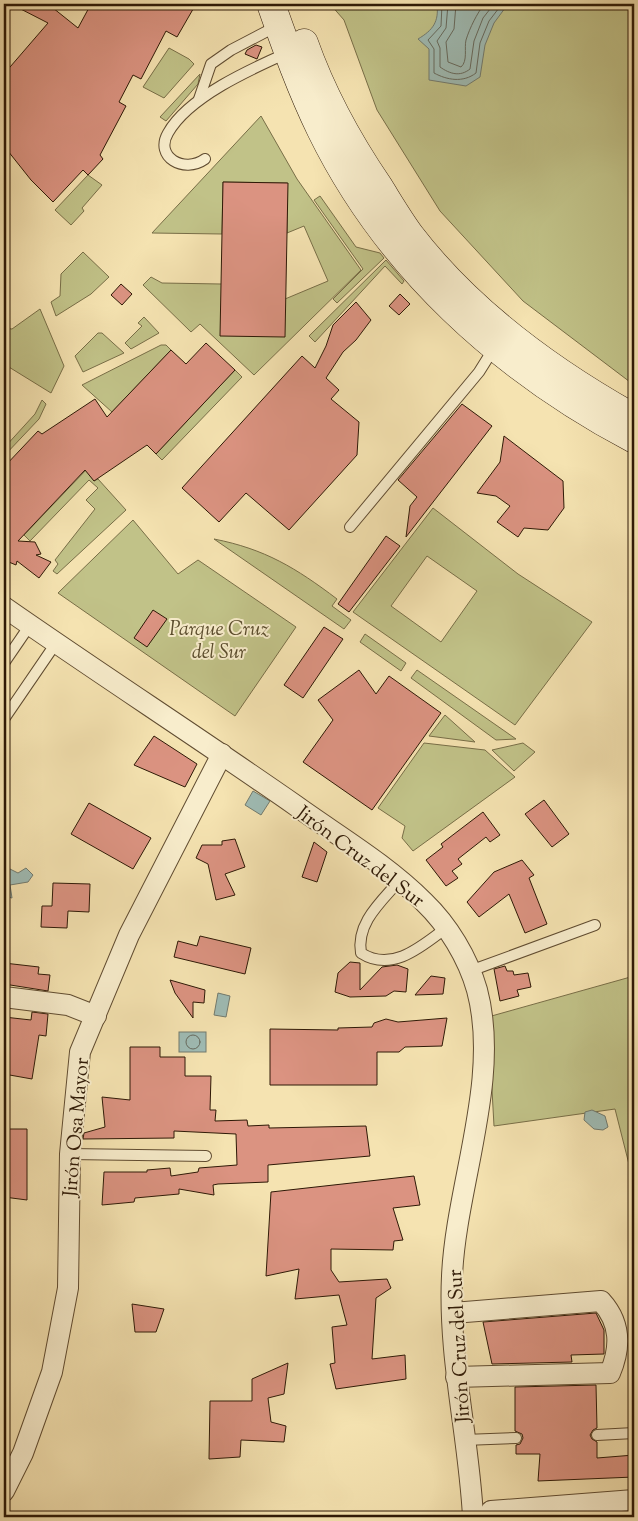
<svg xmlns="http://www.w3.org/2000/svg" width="638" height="1521" font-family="'Sorts Mill Goudy',serif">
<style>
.green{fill:#c1c288;stroke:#786e47;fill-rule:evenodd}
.water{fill:#9fbcb5;stroke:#727b6f}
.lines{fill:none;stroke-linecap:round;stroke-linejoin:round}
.shore{stroke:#666a5e;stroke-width:1}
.building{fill:#db9381;stroke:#2e1906}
.lane-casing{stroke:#604c31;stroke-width:12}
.street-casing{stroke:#604c31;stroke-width:22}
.secondary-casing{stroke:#2e1906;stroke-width:29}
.lane{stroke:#f8edcc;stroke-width:10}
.street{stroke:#f8edcc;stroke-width:20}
.secondary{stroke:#f8edcc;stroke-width:28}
.labels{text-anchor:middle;stroke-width:4;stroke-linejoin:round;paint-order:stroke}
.park-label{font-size:20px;font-style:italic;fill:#5a4c2d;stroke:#f8edcc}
.street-label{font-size:20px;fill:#2e1906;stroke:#f8edcc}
</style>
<rect width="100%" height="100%" fill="#f5e3b1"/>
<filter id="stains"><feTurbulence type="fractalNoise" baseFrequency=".004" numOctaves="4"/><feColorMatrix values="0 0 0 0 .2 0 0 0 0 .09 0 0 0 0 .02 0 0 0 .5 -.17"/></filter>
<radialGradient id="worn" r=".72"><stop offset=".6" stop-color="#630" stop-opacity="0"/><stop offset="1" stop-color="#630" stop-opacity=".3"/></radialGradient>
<g class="green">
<polygon points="330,4 634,4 634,385 523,301 440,211 377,110 344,20"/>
<polygon points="169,48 189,59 194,64 164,98 143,87"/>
<polygon points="200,74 198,84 166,121 160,117"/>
<polygon points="261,116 297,179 361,270 254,375 200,324 191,332 143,285 151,277 162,283 221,284 285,299 328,281 304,226 287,233 287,183 223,182 222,234 152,233"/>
<polygon points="88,175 102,185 82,208 84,211 71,225 55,210"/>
<polygon points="320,196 356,247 380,253 384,258 337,303 333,299 363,269 314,200"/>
<polygon points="83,252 109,277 91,294 56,316 51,302 60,296 61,274"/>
<polygon points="386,260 404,281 402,284 385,266 315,342 309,336"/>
<polygon points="40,309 64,366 51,393 4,364 4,328 12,329"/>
<polygon points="144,317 159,333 131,349 125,343 142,326 138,323"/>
<polygon points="98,333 102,333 124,353 83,372 75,356"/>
<polygon points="161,345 166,345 171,350 112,412 82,385"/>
<polygon points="235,370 242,377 162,460 156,454"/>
<polygon points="42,400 46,404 39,419 4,456 4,448 35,414"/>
<polygon points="86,470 94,481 98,479 126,510 57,574 53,571 58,564 55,560 95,509 86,500 98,488 89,480 30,541 24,535"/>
<path d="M433,508L518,574L592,622L515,725L353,612ZM427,556L477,591L441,642L391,606Z"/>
<polygon points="133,520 178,574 198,560 296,627 235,716 58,593"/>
<path d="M214,539C265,549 296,568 337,599L332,606L351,620L344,629Z"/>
<polygon points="365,634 406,663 401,671 360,642"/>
<polygon points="417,670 516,739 496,740 411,678"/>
<polygon points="445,715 475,742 429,736"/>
<polygon points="424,743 485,750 515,777 413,851 402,838 405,826 378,808"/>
<polygon points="523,743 535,752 514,771 492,750"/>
<polygon points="634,976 634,1184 615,1109 494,1126 488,1017"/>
</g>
<g class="water">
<path d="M437,4H508L494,23L485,45L480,77L466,86L429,80V49L418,39C433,30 439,22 437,4Z"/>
<polygon points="253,791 270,801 261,815 245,805"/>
<polygon points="6,867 18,873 26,868 33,875 28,882 10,885 12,898 4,896 4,871"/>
<polygon points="218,993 230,996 226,1017 214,1015"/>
<rect x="179" y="1032" width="27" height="20"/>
<polygon points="592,1110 605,1116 608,1127 603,1130 594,1129 584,1120 585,1112"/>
</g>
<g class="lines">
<g class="shore">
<path d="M442,4L441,26L428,40L434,49V73C447,80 463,83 476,73L480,43L489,21L502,4"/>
<path d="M448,4L446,28L437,41L440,48V67C450,74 460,77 470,69L474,41L483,18L494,4"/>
<path d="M456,4L454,29L446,42L448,62L461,67C468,61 464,48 466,40C470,27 477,14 484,4"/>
<circle cx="193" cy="1042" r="7"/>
</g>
</g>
<g class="building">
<polygon points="11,4 48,4 78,28 91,4 196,4 177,37 166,31 141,79 133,75 119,102 126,106 100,155 103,159 88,175 83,170 53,202 31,180 4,146 4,74 48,23"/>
<polygon points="256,45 262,47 257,59 245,54 247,50"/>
<polygon points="223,182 288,183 285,337 220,336"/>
<polygon points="121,284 132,294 122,305 111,295"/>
<polygon points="400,294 410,304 399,315 389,306"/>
<polygon points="356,302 371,320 356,340 343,352 326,378 339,390 331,399 359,422 357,455 289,530 246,493 219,522 182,488 302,356 315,368 326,346 333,325"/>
<polygon points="206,343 235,370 156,454 147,445 94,481 85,470 18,541 35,542 41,554 36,555 51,562 39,578 17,561 16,565 4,560 4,467 38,431 42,434 95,399 107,417 171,350 186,364"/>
<polygon points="462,404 492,426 406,537 410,506 417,497 398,480"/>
<polygon points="504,436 563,481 564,508 548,530 524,528 518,537 497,522 510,506 496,496 477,493 500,462"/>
<polygon points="386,536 400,546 349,612 338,604"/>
<polygon points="153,610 167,619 147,647 134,638"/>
<polygon points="324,627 343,639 303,698 284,685"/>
<polygon points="359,670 376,694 389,676 441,713 372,810 303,762 333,720 318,700"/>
<polygon points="154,736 197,764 185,787 134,765"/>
<polygon points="544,800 569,834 552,847 525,814"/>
<polygon points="89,803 151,838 133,869 71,834"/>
<polygon points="483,812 500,835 490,842 486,837 458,859 462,864 452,871 458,878 446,886 426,860 443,847 441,844"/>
<polygon points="235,839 245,867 225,874 235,895 216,900 208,864 196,858 202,845 222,845 222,841"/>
<polygon points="314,842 327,852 317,882 302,877"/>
<polygon points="522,860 534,875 529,878 547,924 525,933 509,894 479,917 467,902 494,872"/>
<polygon points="53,883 90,884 89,912 68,911 67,928 41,927 42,906 52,906"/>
<polygon points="200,936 251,948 245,974 174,957 178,941 197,946"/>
<polygon points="350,962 360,963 360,990 382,967 397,965 408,969 406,992 394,991 386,996 350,997 335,992 338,973"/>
<polygon points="4,963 39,967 38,974 50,975 48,991 4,984"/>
<polygon points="505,966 507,971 513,971 514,975 528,973 531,987 517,990 519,996 500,1001 494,969"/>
<polygon points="431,976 445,978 443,994 415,995"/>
<polygon points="170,980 205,990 204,1003 193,1002 193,1018 175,993"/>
<polygon points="32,1012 48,1014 46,1036 39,1035 32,1079 4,1074 4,1017 31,1020"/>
<polygon points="447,1018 442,1046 405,1047 399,1052 377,1052 377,1085 270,1085 270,1029 338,1030 338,1028 372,1027 374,1023 386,1019 398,1022"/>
<polygon points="130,1047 160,1047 160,1057 185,1057 185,1076 211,1076 210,1110 216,1110 215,1121 247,1120 248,1126 269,1125 269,1128 366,1126 370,1156 268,1165 268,1182 218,1184 213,1185 214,1195 179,1189 179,1194 135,1198 134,1202 102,1205 104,1172 147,1172 147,1170 170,1168 171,1176 198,1172 199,1168 237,1165 236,1134 174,1131 174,1138 83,1139 84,1133 105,1127 102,1097 130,1100"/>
<polygon points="4,1129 27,1129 27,1200 4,1197"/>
<polygon points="414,1176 420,1205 393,1208 403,1240 394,1241 393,1250 331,1249 331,1270 339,1282 387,1279 391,1288 376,1298 372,1359 405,1355 406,1379 336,1389 330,1364 335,1363 332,1327 347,1325 339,1295 295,1299 299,1269 266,1276 271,1192"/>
<polygon points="132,1304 164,1309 156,1332 135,1332"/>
<polygon points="596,1313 604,1330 604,1354 571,1355 572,1362 492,1364 483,1322"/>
<polygon points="288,1363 284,1394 268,1398 271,1422 286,1426 284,1442 241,1440 240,1457 209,1459 210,1401 252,1401 252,1379"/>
<polygon points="596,1385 597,1428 593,1430 590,1435 592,1439 597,1442 597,1458 634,1455 634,1477 538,1481 540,1454 516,1454 516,1445 520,1444 523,1438 522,1434 515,1431 515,1387"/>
</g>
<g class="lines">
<g class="lane-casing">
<g id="lane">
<polyline points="199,99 211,64 231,50 277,26"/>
<path d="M205,159C184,174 154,157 168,133C188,97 251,69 287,53"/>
<polyline points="350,527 479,372 494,348"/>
<polyline points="4,663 30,625"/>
<polyline points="4,719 56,643"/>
<path d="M399,881C381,902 356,923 361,953C392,973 422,946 446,928"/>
<polyline points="470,971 595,925"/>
<polyline points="70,1154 206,1156"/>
<polyline points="597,1435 634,1433"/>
<polyline points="464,1440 516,1438"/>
</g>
</g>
<g class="street-casing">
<g id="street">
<path d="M4,607C100,674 199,738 295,805C338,836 386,864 424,902C448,925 468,958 477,990C501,1079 456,1185 452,1276C448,1357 469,1437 473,1517"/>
<polyline points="4,997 68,1005 96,1016"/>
<path d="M453,1313L601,1301C621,1323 621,1347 610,1373L456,1377"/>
<polyline points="4,1491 23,1453 52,1372 68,1288 70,1154 80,1052 129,935 222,754"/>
<polyline points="491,1511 634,1500"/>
</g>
</g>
<g class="secondary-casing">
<g id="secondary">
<path d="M271,4C286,47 301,89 321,130C388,267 502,369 634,439"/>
<path d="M304,43C322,94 349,143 379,187C389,203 399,220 410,235C469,312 550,371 634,418"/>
</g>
</g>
<use href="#lane" class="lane"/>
<use href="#street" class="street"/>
<use href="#secondary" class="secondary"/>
</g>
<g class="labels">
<g class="park-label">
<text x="219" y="635">Parque Cruz<tspan x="219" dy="23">del Sur</tspan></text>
</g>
<g class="street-label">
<text transform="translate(361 856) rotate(37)" y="7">Jirón Cruz del Sur</text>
<text transform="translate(75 1127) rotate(-85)" y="7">Jirón Osa Mayor</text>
<text transform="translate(458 1346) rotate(-93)" y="7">Jirón Cruz del Sur</text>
</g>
</g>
<rect width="638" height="1521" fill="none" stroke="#f5e3b1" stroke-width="20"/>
<rect x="5" y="5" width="628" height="1511" fill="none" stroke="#2e1906" stroke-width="2.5"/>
<rect x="10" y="10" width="618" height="1501" fill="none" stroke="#2e1906"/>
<rect width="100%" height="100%" filter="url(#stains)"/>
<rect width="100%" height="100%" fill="url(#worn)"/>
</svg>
